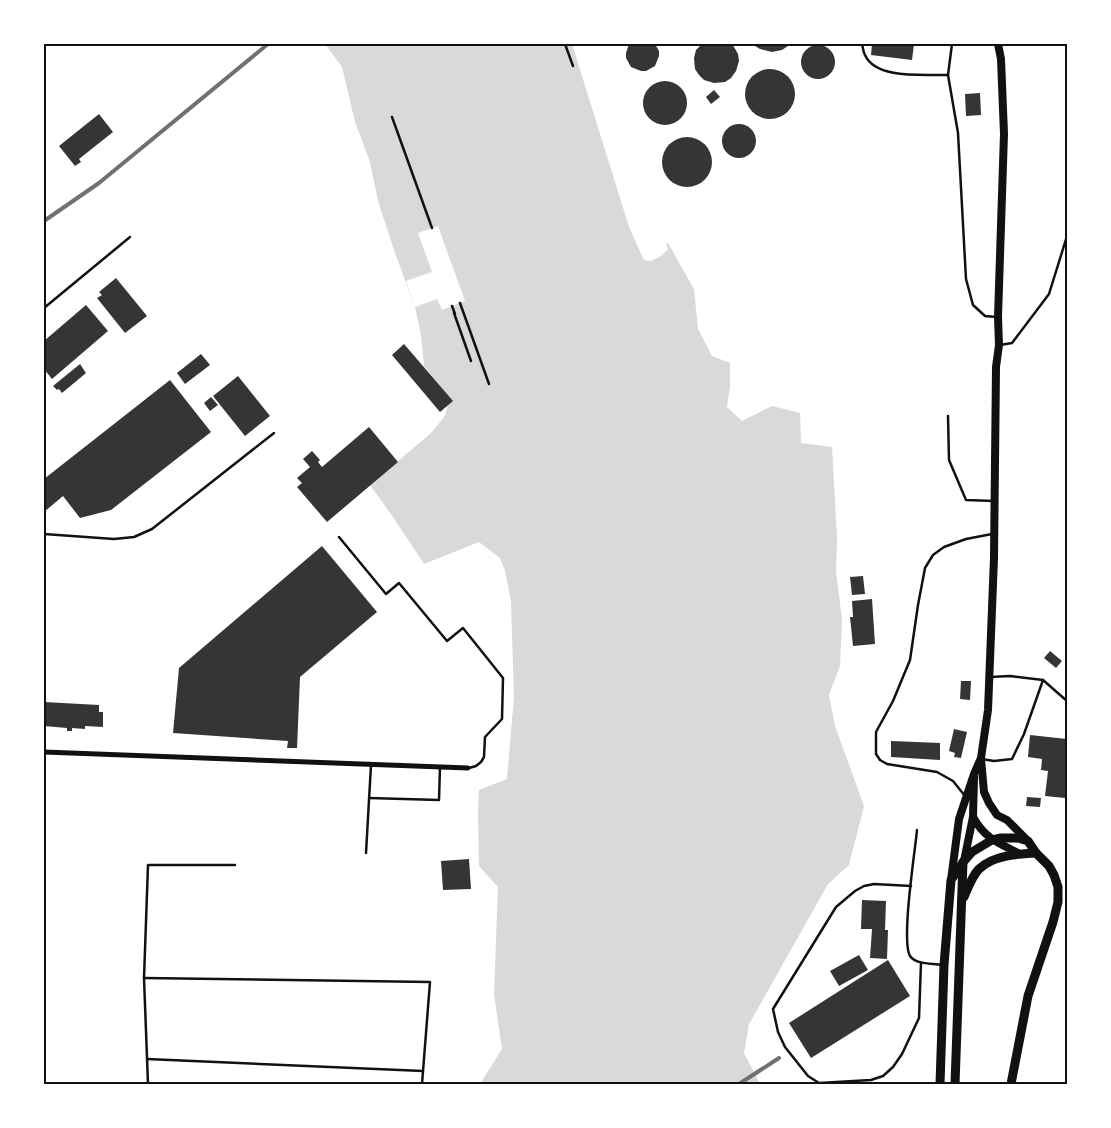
<svg xmlns="http://www.w3.org/2000/svg" width="1111" height="1128" font-family="'Alegreya Sans',sans-serif">
<style>
.water{fill:#d9d9d9}
.pier{fill:#fff}
.building{fill:#353535}
.lines{fill:none;stroke-linecap:round;stroke-linejoin:round}
.path{stroke:#111;stroke-width:2.5}
.service{stroke:#111;stroke-width:2.5}
.minor{stroke:#111;stroke-width:5}
.secondary{stroke:#111;stroke-width:8}
.primary{stroke:#111;stroke-width:9}
.rail{stroke:#707070;stroke-width:4}
.neatline{fill:none;stroke:#111;stroke-width:2}
</style>
<rect width="100%" height="100%" fill="#fff"/>
<polygon class="water" points="325,44 583,44 648,232 657,246 668,243 694,289 698,329 712,356 730,363 730,387 727,407 742,421 772,406 800,413 801,443 832,447 837,538 836,571 842,620 840,666 829,695 835,726 864,806 849,865 828,884 749,1024 744,1053 760,1084 480,1084 502,1049 494,995 498,887 479,866 478,812 479,790 507,779 514,697 511,601 505,571 500,558 479,542 424,564 393,517 370,485 431,433 445,416 448,405 452,401 424,366 421,335 415,307 395,253 378,201 370,162 355,122 342,67"/>
<g class="pier">
<polygon points="572,44 586,44 650,230 658,243 665,242 668,249 661,256 651,261 644,260 629,227"/>
<polygon points="438,226 465,301 442,310 437,299 415,307 406,281 432,272 418,233"/>
</g>
<g class="building">
<polygon points="629,44 655,44 659,51 659,56 655,66 646,71 641,71 631,67 626,58 626,53"/>
<polygon points="702,44 731,44 734,47 738,54 739,61 736,71 731,78 725,82 714,83 704,80 699,75 695,69 694,58 696,50"/>
<polygon points="752,44 791,44 782,50 772,52 760,49"/>
<polygon points="872,44 914,44 912,60 871,55"/>
<circle cx="818" cy="62" r="17"/>
<circle cx="770" cy="94" r="25"/>
<circle cx="665" cy="103" r="22"/>
<polygon points="714,90 720,97 711,104 706,97"/>
<polygon points="980,93 981,115 966,116 965,94"/>
<polygon points="99,114 113,132 79,159 81,162 75,166 59,146"/>
<circle cx="739" cy="141" r="17"/>
<circle cx="687" cy="162" r="25"/>
<polygon points="116,278 147,316 125,333 97,298 102,295 99,292"/>
<polygon points="86,305 108,331 52,379 44,369 44,341"/>
<polygon points="404,344 453,401 440,412 392,355"/>
<polygon points="201,354 210,365 185,384 177,373"/>
<polygon points="80,364 86,373 62,393 59,389 57,390 53,386"/>
<polygon points="238,376 270,416 245,436 213,396"/>
<polygon points="170,380 211,432 111,510 80,518 63,496 44,512 44,479"/>
<polygon points="211,397 218,405 210,411 204,403"/>
<polygon points="369,427 398,462 327,522 297,487 302,483 297,478 310,467 303,459 312,451 320,460 318,462 322,467"/>
<polygon points="322,546 377,612 300,677 297,748 287,748 288,741 173,733 179,668"/>
<polygon points="863,576 865,594 852,595 850,577"/>
<polygon points="872,599 875,644 853,646 850,617 853,617 852,601"/>
<polygon points="1050,651 1062,661 1056,668 1044,658"/>
<polygon points="961,681 971,681 970,700 960,699"/>
<polygon points="44,702 99,705 99,712 103,712 103,727 85,726 85,729 72,728 72,731 67,731 67,728 44,726"/>
<polygon points="954,729 967,732 961,758 954,757 955,753 949,751"/>
<polygon points="1030,735 1067,739 1067,784 1066,784 1065,798 1045,796 1048,771 1041,770 1042,759 1028,757"/>
<polygon points="891,741 940,743 940,760 891,757"/>
<polygon points="1027,797 1041,798 1040,807 1026,806"/>
<polygon points="469,859 471,889 443,890 441,861"/>
<polygon points="862,900 886,901 885,930 888,930 887,959 870,958 872,929 861,929"/>
<polygon points="859,955 868,970 839,986 830,971"/>
<polygon points="888,960 910,996 811,1058 789,1023"/>
</g>
<g class="lines">
<g class="path">
<polyline points="565,44 573,66"/>
<polyline points="392,117 432,228"/>
<polyline points="460,303 489,384"/>
<polyline points="452,306 455,314"/>
<polyline points="454,313 471,361"/>
</g>
<g class="service">
<path d="M862,44C863,47 863,52 865,55C876,80 925,74 948,75"/>
<polyline points="952,44 948,75 958,133 966,279 973,305 985,316 996,317"/>
<polyline points="44,308 130,237"/>
<polyline points="1000,345 1012,343 1049,294 1067,236"/>
<polyline points="948,416 949,460 966,500 994,501"/>
<polyline points="44,534 114,539 134,537 152,529 274,433"/>
<polyline points="339,537 386,594 399,583 447,641 463,628 503,678 502,719 485,737 484,757 481,762 476,766 469,768"/>
<polyline points="990,677 1010,676 1043,680 1067,701"/>
<polyline points="982,759 994,761 1012,759 1024,734 1043,680"/>
<polyline points="965,796 953,781 937,772 887,764 880,760 876,754 876,732 893,701 910,660 918,605 925,568 933,555 944,547 966,539 992,534"/>
<polyline points="369,798 439,800 440,767"/>
<path d="M917,830C915,852 901,940 910,956C916,965 933,963 942,965"/>
<polyline points="366,853 371,765"/>
<polyline points="911,886 874,884 864,886 855,891 836,907 773,1009 778,1032 785,1047 808,1076 819,1083 871,1080 883,1076 893,1067 902,1054 919,1018 921,963"/>
<polyline points="144,978 430,982 422,1084"/>
<polyline points="147,1059 423,1071"/>
<polyline points="148,1084 144,978 148,865 235,865"/>
</g>
<polyline class="minor" points="44,752 468,768"/>
<g class="secondary">
<polyline points="981,759 984,792 989,803 997,815 1007,820 1028,841"/>
<path d="M973,817C985,839 999,843 1020,854"/>
<polyline points="964,861 973,817 974,778"/>
<polyline points="951,880 959,819 974,774 981,758 988,710 994,558 996,367 999,345 998,317 1004,134 1001,59 998,44"/>
</g>
<g class="primary">
<path d="M964,897C968,888 972,876 979,869C993,855 1018,854 1036,853"/>
<polyline points="940,1084 944,965 951,880 964,861 972,852 992,840 1001,838 1018,838 1028,841 1036,853 1049,866 1054,875 1058,887 1058,902 1053,922 1028,996 1011,1084"/>
<polyline points="955,1084 963,862"/>
</g>
<g class="rail">
<polyline points="44,221 99,183 268,44"/>
<polyline points="739,1084 779,1058"/>
</g>
</g>
<rect width="1111" height="1128" fill="none" stroke="#ffffff" stroke-width="90"/>
<rect x="45" y="45" width="1021" height="1038" class="neatline"/>
</svg>
